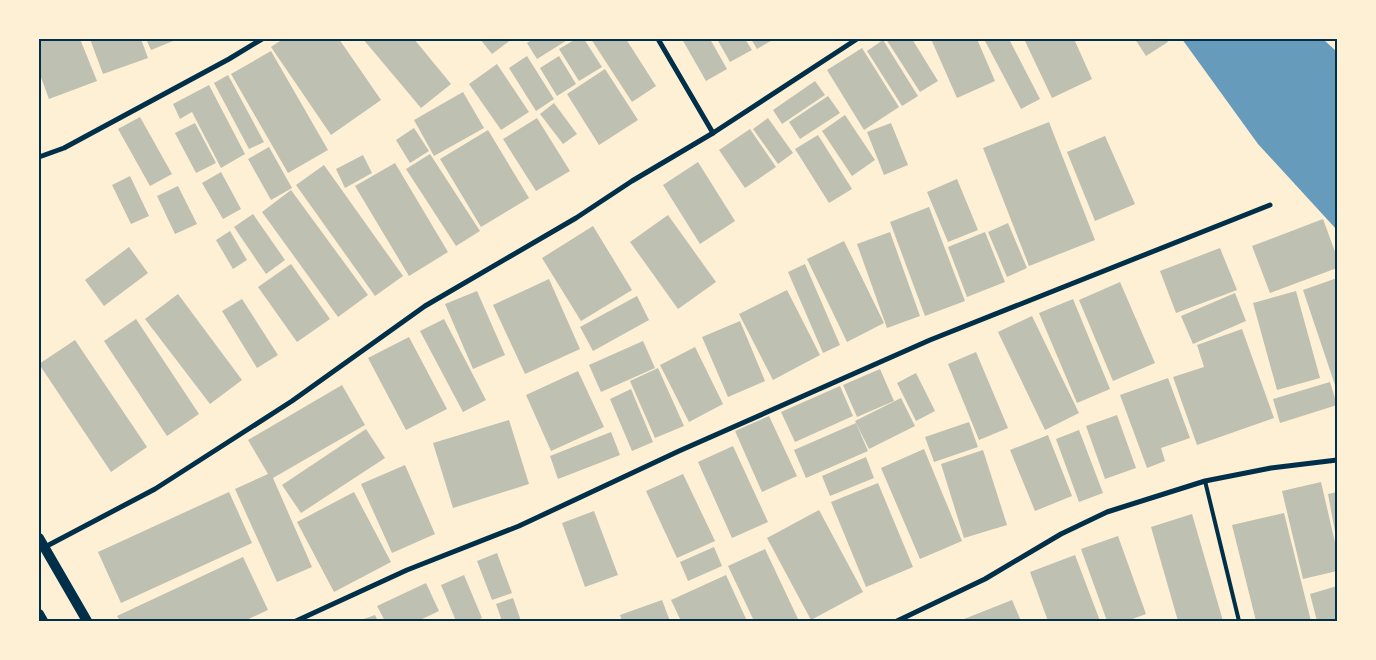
<svg xmlns="http://www.w3.org/2000/svg" width="1376" height="660" font-family="'Noto Serif',serif">
<style>
.water{fill:#669bbc}
.building{fill:#bec0b2}
.lines{fill:none;stroke-linecap:round;stroke-linejoin:round}
.service{stroke:#003049;stroke-width:4}
.minor{stroke:#003049;stroke-width:5}
.secondary{stroke:#003049;stroke-width:10}
.neatline{fill:none;stroke:#003049;stroke-width:2}
</style>
<rect width="100%" height="100%" fill="#fdf0d5"/>
<polygon class="water" points="1182,39 1323,39 1337,52 1337,230 1258,144"/>
<g class="building">
<polygon points="39,39 80,39 97,81 49,99 39,72"/>
<polygon points="90,39 141,39 148,58 103,74"/>
<polygon points="146,39 178,39 151,50"/>
<polygon points="283,39 339,39 381,100 331,135 271,47"/>
<polygon points="363,39 414,39 451,84 421,108"/>
<polygon points="480,39 512,39 492,54"/>
<polygon points="533,39 569,39 537,59 527,43"/>
<polygon points="576,39 584,39 602,67 579,81 559,49"/>
<polygon points="591,39 626,39 656,86 632,102"/>
<polygon points="682,39 710,39 727,69 706,81"/>
<polygon points="717,39 745,39 752,50 730,62"/>
<polygon points="751,39 774,39 757,49"/>
<polygon points="886,39 912,39 938,81 920,92"/>
<polygon points="931,39 977,39 995,81 957,98"/>
<polygon points="984,39 1009,39 1040,99 1021,109"/>
<polygon points="1024,39 1074,39 1092,79 1052,98"/>
<polygon points="1135,39 1166,39 1168,42 1146,56"/>
<polygon points="883,40 918,96 902,106 867,51"/>
<polygon points="862,48 899,107 864,130 827,70"/>
<polygon points="271,51 328,150 288,173 231,74"/>
<polygon points="527,56 554,99 536,111 509,68"/>
<polygon points="559,56 576,84 557,96 540,68"/>
<polygon points="497,64 529,112 501,130 469,84"/>
<polygon points="605,69 638,120 599,145 567,94"/>
<polygon points="228,75 264,142 249,149 214,83"/>
<polygon points="815,81 825,95 782,124 773,110"/>
<polygon points="209,85 245,154 221,168 192,112 180,119 173,104"/>
<polygon points="463,92 484,128 434,156 414,120"/>
<polygon points="828,96 840,113 800,139 789,122"/>
<polygon points="554,103 577,134 563,144 540,114"/>
<polygon points="845,115 875,160 852,176 822,131"/>
<polygon points="140,117 172,174 150,186 118,129"/>
<polygon points="537,118 570,171 536,191 503,139"/>
<polygon points="768,118 793,153 778,164 753,129"/>
<polygon points="1049,122 1095,240 1029,266 983,148"/>
<polygon points="195,123 216,163 196,173 175,133"/>
<polygon points="891,123 908,165 884,175 867,132"/>
<polygon points="414,128 429,151 410,163 396,140"/>
<polygon points="750,129 776,167 745,188 719,150"/>
<polygon points="488,130 529,198 481,227 440,159"/>
<polygon points="818,135 852,189 829,203 795,149"/>
<polygon points="1105,136 1135,204 1095,221 1067,152"/>
<polygon points="269,147 292,188 271,200 248,159"/>
<polygon points="430,154 480,231 456,246 406,169"/>
<polygon points="363,155 372,173 345,188 336,169"/>
<polygon points="698,162 735,221 700,244 663,185"/>
<polygon points="395,163 448,252 409,276 355,186"/>
<polygon points="324,165 403,276 375,296 296,185"/>
<polygon points="221,172 241,209 223,219 202,183"/>
<polygon points="130,176 149,216 131,224 112,185"/>
<polygon points="957,179 978,230 948,242 927,192"/>
<polygon points="178,186 197,224 175,234 157,196"/>
<polygon points="291,190 368,295 338,317 262,212"/>
<polygon points="929,207 965,301 925,316 890,222"/>
<polygon points="253,214 285,260 266,274 234,227"/>
<polygon points="668,215 716,282 678,309 630,242"/>
<polygon points="1323,219 1337,257 1337,268 1270,293 1252,246"/>
<polygon points="1008,223 1027,268 1007,277 988,232"/>
<polygon points="593,226 632,290 581,321 542,258"/>
<polygon points="230,231 247,260 233,269 216,240"/>
<polygon points="890,232 920,316 887,328 857,244"/>
<polygon points="985,232 1005,282 967,297 948,247"/>
<polygon points="844,241 884,323 847,342 807,259"/>
<polygon points="129,247 148,273 104,306 85,280"/>
<polygon points="1220,248 1237,290 1176,313 1160,271"/>
<polygon points="291,264 330,319 297,342 258,287"/>
<polygon points="805,264 840,345 823,353 788,272"/>
<polygon points="1337,278 1337,391 1303,290"/>
<polygon points="549,279 580,349 525,374 493,305"/>
<polygon points="1120,282 1155,363 1113,381 1079,300"/>
<polygon points="787,290 820,355 773,380 739,314"/>
<polygon points="477,291 505,355 473,369 445,304"/>
<polygon points="1296,291 1320,378 1277,390 1253,303"/>
<polygon points="1235,293 1246,321 1193,344 1181,316"/>
<polygon points="178,294 242,380 210,404 145,319"/>
<polygon points="637,296 649,320 593,351 580,327"/>
<polygon points="242,299 278,355 257,368 222,311"/>
<polygon points="1073,299 1110,389 1077,403 1039,313"/>
<polygon points="1032,316 1079,413 1045,430 998,332"/>
<polygon points="136,319 199,414 167,436 104,341"/>
<polygon points="444,319 486,400 463,412 420,331"/>
<polygon points="740,321 765,381 728,397 702,337"/>
<polygon points="1242,329 1274,418 1197,445 1173,377 1204,367 1197,345"/>
<polygon points="409,337 447,409 406,430 368,358"/>
<polygon points="75,340 147,447 111,472 39,364"/>
<polygon points="643,341 655,368 601,392 589,365"/>
<polygon points="695,347 723,404 689,422 660,365"/>
<polygon points="976,352 1008,428 979,440 948,364"/>
<polygon points="658,368 684,426 655,438 630,381"/>
<polygon points="880,369 894,401 857,417 843,385"/>
<polygon points="578,371 604,427 551,451 526,395"/>
<polygon points="916,373 935,411 916,421 897,383"/>
<polygon points="1168,378 1190,438 1161,448 1165,461 1147,468 1120,395"/>
<polygon points="1330,382 1337,405 1280,423 1273,399"/>
<polygon points="342,385 365,425 273,478 312,567 277,582 235,489 268,474 248,440"/>
<polygon points="840,386 853,416 795,442 781,412"/>
<polygon points="631,389 653,442 632,451 610,399"/>
<polygon points="901,398 915,426 869,449 855,421"/>
<polygon points="1117,415 1136,468 1105,479 1086,426"/>
<polygon points="769,416 797,476 762,492 735,431"/>
<polygon points="509,420 529,484 453,508 433,443"/>
<polygon points="969,422 978,447 934,462 925,437"/>
<polygon points="856,423 868,451 806,478 794,450"/>
<polygon points="366,429 385,458 301,513 282,485"/>
<polygon points="1079,430 1103,493 1079,502 1056,439"/>
<polygon points="611,432 620,455 558,479 550,456"/>
<polygon points="1048,435 1072,496 1035,511 1010,450"/>
<polygon points="733,446 768,522 732,538 698,462"/>
<polygon points="924,449 962,541 920,559 881,468"/>
<polygon points="983,450 1007,525 964,538 941,464"/>
<polygon points="866,457 874,478 830,496 822,476"/>
<polygon points="405,465 435,534 392,553 361,484"/>
<polygon points="683,474 715,541 677,558 646,491"/>
<polygon points="1321,482 1337,551 1337,571 1303,579 1282,491"/>
<polygon points="878,483 913,567 866,587 831,502"/>
<polygon points="229,492 252,543 121,603 98,552"/>
<polygon points="354,492 391,562 334,592 297,522"/>
<polygon points="1337,492 1337,537 1336,537 1328,494"/>
<polygon points="819,510 863,592 811,620 767,538"/>
<polygon points="594,511 618,575 585,587 562,523"/>
<polygon points="1284,513 1311,621 1256,621 1232,525"/>
<polygon points="1192,514 1223,621 1178,621 1151,527"/>
<polygon points="1118,536 1146,614 1127,621 1107,621 1081,549"/>
<polygon points="714,547 722,566 688,581 680,562"/>
<polygon points="765,549 799,621 754,621 728,566"/>
<polygon points="497,553 512,593 492,600 477,561"/>
<polygon points="1075,555 1100,621 1048,621 1030,572"/>
<polygon points="243,557 268,610 244,621 120,621 117,616"/>
<polygon points="464,575 482,618 473,621 456,621 441,585"/>
<polygon points="726,575 747,621 681,621 671,600"/>
<polygon points="426,583 439,611 418,621 385,621 377,606"/>
<polygon points="1337,586 1337,621 1317,621 1310,594"/>
<polygon points="513,598 521,621 502,621 496,604"/>
<polygon points="662,600 670,621 622,621 620,615"/>
<polygon points="1012,600 1021,621 959,621"/>
<polygon points="375,615 378,621 358,621"/>
</g>
<g class="lines">
<polyline class="service" points="1205,481 1239,621"/>
<g class="minor">
<polyline points="658,39 713,133"/>
<polyline points="39,157 64,148 229,59 262,39"/>
<polyline points="45,547 155,489 292,401 425,306 576,218 632,181 713,133 857,39"/>
<polyline points="296,621 407,570 519,526 679,451 930,340 1270,205"/>
<polyline points="897,621 985,579 1061,534 1107,512 1205,481 1271,468 1337,460"/>
</g>
<g class="secondary">
<polyline points="39,538 87,621"/>
<polyline points="39,614 43,621"/>
</g>
</g>
<rect width="1376" height="660" fill="none" stroke="#fdf0d5" stroke-width="80"/>
<rect x="40" y="40" width="1296" height="580" class="neatline"/>
</svg>
